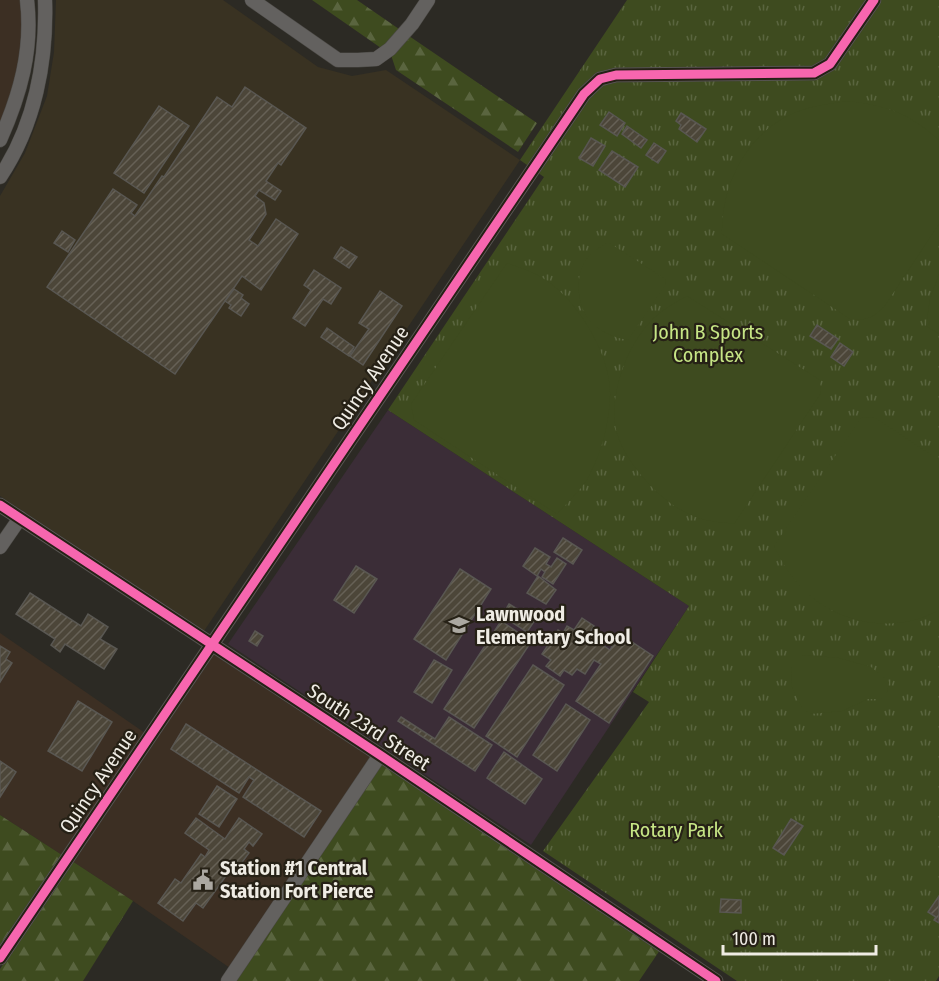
<svg xmlns="http://www.w3.org/2000/svg" width="939" height="981" font-family="'Fira Sans Condensed',sans-serif">
<style>
.commercial{fill:#3c2f23}
.education{fill:#3b2d37}
.built{fill:#393222}
.grass{fill:url(#grass-tufts)}
.forest{fill:url(#forest-firs)}
.garden{fill:#3e4b1f}
.building{fill:url(#building-hatch);stroke:#595752;stroke-width:1.5}
.lines{fill:none;stroke-linecap:round;stroke-linejoin:round}
.minor-casing{stroke:#4a4844;stroke-width:15}
.minor{stroke:#63615f;stroke-width:14}
.cycleway-casing{stroke:#262116;stroke-width:13}
.cycleway{stroke:#f766af;stroke-width:9}
.labels{text-anchor:middle;stroke-width:4.5;stroke-linejoin:round;paint-order:stroke}
.park-label{font-size:20px;fill:#c6e585;stroke:#262116}
.street-label{font-size:20px;fill:#efece4;stroke:#262116}
.poi-label{font-size:20px;font-weight:bold;fill:#efece4;stroke:#262116;text-anchor:start}
</style>
<defs>
<pattern id="grass-tufts" width="24" height="20" patternUnits="userSpaceOnUse" patternTransform="scale(1.5)"><rect width="24" height="20" fill="#3e4b1f"/><path d="M3 7l-1-3M5 7V3M7 7l1-3M15 17l-1-3M17 17v-4M19 17l1-3" fill="none" stroke="#5a653f"/></pattern>
<pattern id="forest-firs" width="22" height="20" patternUnits="userSpaceOnUse" patternTransform="scale(1.5)"><rect width="22" height="20" fill="#3e4b1f"/><path d="M5 1l3.5 6h-7zM16 11l3.5 6h-7z" fill="#5a653f"/></pattern>
<pattern id="building-hatch" width="6" height="6" patternUnits="userSpaceOnUse" patternTransform="scale(1.5)"><rect width="6" height="6" fill="#4c4639"/><path d="M-1 1l2-2M0 6l6-6M5 7l2-2" fill="none" stroke="#666156"/></pattern>
</defs>
<rect width="100%" height="100%" fill="#2c2a24"/>
<g class="commercial">
<polygon points="0,0 22,0 24,18 19,71 0,125"/>
<polygon points="0,633 145,733 62,855 0,815"/>
<polygon points="214,653 372,756 230,968 133,901 72,861"/>
</g>
<polygon class="education" points="388,410 689,606 531,845 228,644"/>
<polygon class="built" points="56,0 223,0 318,67 352,76 386,70 520,160 204,631 0,496 0,196 25,153 47,96 54,52"/>
<polygon class="grass" points="627,0 939,0 939,976 936,981 737,981 543,851 649,702 633,692 689,606 388,410 544,177 520,160"/>
<g class="forest">
<polygon points="312,0 357,0 399,29 381,48"/>
<polygon points="409,36 537,123 518,152 396,70 391,55"/>
<polygon points="382,763 660,950 639,981 235,981"/>
<polygon points="0,815 62,855 0,948"/>
<polygon points="72,861 133,901 83,981 0,981 0,969"/>
</g>
<g class="garden">
<path d="M848,101C889,106 908,113 939,140V224L884,307C872,318 866,321 850,319L722,234C721,182 750,127 802,110C817,105 833,103 848,101Z"/>
<path d="M608,242L665,279L666,284L628,340C616,338 603,333 594,325C578,312 574,281 584,263C589,253 599,248 608,242Z"/>
<path d="M507,263C518,267 530,271 541,277C576,297 612,355 610,396C609,424 602,451 589,476C581,490 568,502 557,514L414,420L411,404Z"/>
<polygon points="939,274 939,334 926,326 930,299"/>
<path d="M687,296L820,380L821,393L734,524C723,522 712,522 702,519C681,513 663,499 649,484C634,468 618,446 615,424C611,390 627,347 650,322C660,311 674,303 687,296Z"/>
<path d="M874,417L939,460V610C897,634 841,625 806,592C792,579 782,563 774,546L861,418Z"/>
<polygon points="803,655 839,658 871,667 889,682 887,692 881,699 868,699 842,711 810,714 802,708 792,687 791,668"/>
</g>
<g class="building">
<polygon points="245,87 306,128 281,165 278,163 266,181 281,191 275,200 259,190 255,196 264,203 266,214 249,240 258,246 276,219 298,234 261,290 242,276 175,374 47,287 113,189 137,205 131,213 135,216 162,176 164,177 217,97 232,107"/>
<polygon points="159,106 189,126 144,193 114,173"/>
<polygon points="609,112 625,123 617,136 600,125"/>
<polygon points="681,113 706,129 697,142 679,129 681,125 676,121"/>
<polygon points="627,126 647,140 641,148 622,134"/>
<polygon points="591,138 605,146 593,166 579,158"/>
<polygon points="654,143 666,151 658,163 646,155"/>
<polygon points="612,151 638,167 625,187 599,170"/>
<polygon points="62,231 75,240 68,252 54,243"/>
<polygon points="341,247 357,257 349,268 334,258"/>
<polygon points="314,270 341,288 331,304 323,299 305,326 293,318 311,290 304,285"/>
<polygon points="234,289 243,295 241,298 249,304 241,316 229,308 231,305 225,301"/>
<polygon points="380,291 402,306 363,365 350,356 369,329 359,323"/>
<polygon points="817,325 838,339 831,349 810,336"/>
<polygon points="327,328 354,347 349,356 321,337"/>
<polygon points="840,343 853,352 844,366 831,357"/>
<polygon points="563,538 582,550 573,564 554,552"/>
<polygon points="535,548 550,557 546,564 551,567 557,558 566,564 553,584 542,577 545,572 541,569 537,576 523,566"/>
<polygon points="356,566 377,579 354,613 334,600"/>
<polygon points="460,569 491,589 446,660 414,639"/>
<polygon points="538,576 556,590 546,604 527,593"/>
<polygon points="30,593 81,626 88,614 108,627 100,639 117,649 104,669 65,644 60,652 51,645 55,639 16,614"/>
<polygon points="509,604 535,620 527,632 502,616"/>
<polygon points="582,618 594,626 588,635 610,650 620,634 653,656 609,723 576,701 601,664 594,660 585,674 577,669 572,675 564,670 560,676 546,666 551,660 542,654 558,630 563,633 567,626 574,630"/>
<polygon points="501,621 525,637 526,634 533,639 474,728 444,709"/>
<polygon points="255,631 263,636 257,646 249,641"/>
<polygon points="0,646 10,652 6,659 12,663 0,682"/>
<polygon points="434,660 452,670 432,703 414,692"/>
<polygon points="533,665 564,685 517,757 486,736"/>
<polygon points="78,701 112,722 82,771 48,751"/>
<polygon points="566,704 590,720 557,771 533,755"/>
<polygon points="401,717 435,739 449,717 492,745 475,771 398,721"/>
<polygon points="186,724 321,811 304,837 243,797 254,780 249,777 239,793 171,749"/>
<polygon points="504,752 542,779 525,804 487,778"/>
<polygon points="0,761 16,772 0,797"/>
<polygon points="217,786 237,799 219,827 199,814"/>
<polygon points="196,818 225,839 239,818 262,834 253,846 249,842 244,849 249,853 237,869 233,866 203,908 196,903 183,921 158,903 175,879 181,883 201,854 205,857 209,850 185,833"/>
<polygon points="791,819 803,826 784,855 773,848"/>
<polygon points="939,896 939,923 934,920 936,917 928,912"/>
<polygon points="721,899 741,900 741,913 720,912"/>
</g>
<g class="lines">
<g class="minor-casing">
<g id="minor">
<polyline points="252,0 338,60 358,60 376,59 390,49 412,24 428,0"/>
<path d="M0,140C20,95 33,50 27,0"/>
<path d="M0,177C35,125 47,61 45,0"/>
<polyline points="0,505 380,755 716,981"/>
<polyline points="0,547 20,518"/>
<polyline points="0,958 584,94 600,79 616,75 814,73 830,64 874,0"/>
<polyline points="228,981 380,755"/>
</g>
</g>
<use href="#minor" class="minor"/>
<g class="cycleway-casing">
<g id="cycleway">
<polyline points="0,505 380,755 716,981"/>
<polyline points="0,958 584,94 600,79 616,75 814,73 830,64 874,0"/>
</g>
</g>
<use href="#cycleway" class="cycleway"/>
</g>
<defs>
<g id="school-bare" transform="scale(1.62)"><path d="M0-5L7-2L0 1L-7-2ZM-4 1L0 2.5L4 1V4Q0 6-4 4Z" fill="#aba8a1" stroke="#262116" stroke-width="2.5" paint-order="stroke"/></g>
<g id="civic-bare" transform="scale(1.62)"><path d="M-.6-6.5H3V-4.5H.6V-3L4-1V1h2V6H-6V1h2V-1L-.6-3ZM-1.2 2.5V6h2.4V2.5Z" fill="#aba8a1" stroke="#262116" stroke-width="2.5" paint-order="stroke"/></g>
</defs>
<g fill-rule="evenodd">
<use href="#school-bare" x="459" y="625"/>
<use href="#civic-bare" x="203" y="880"/>
</g>
<g class="labels">
<g class="park-label">
<text x="708" y="339">John B Sports<tspan x="708" dy="23">Complex</tspan></text>
<text x="676" y="837">Rotary Park</text>
</g>
<g class="street-label">
<text transform="translate(370 378) rotate(-56)" y="7">Quincy Avenue</text>
<text transform="translate(369 727) rotate(33)" y="7">South 23rd Street</text>
<text transform="translate(98 781) rotate(-56)" y="7">Quincy Avenue</text>
</g>
<g class="poi-label">
<text x="476" y="621">Lawnwood<tspan x="476" dy="23">Elementary School</tspan></text>
<text x="220" y="875">Station #1 Central<tspan x="220" dy="23">Station Fort Pierce</tspan></text>
</g>
</g>
<path d="M723 945v9h153v-9" fill="none" stroke="#efece4" stroke-width="3"/>
<text x="732" y="945" font-size="18" fill="#efece4" stroke="#262116" stroke-width="4.5" paint-order="stroke">100 m</text>
</svg>
